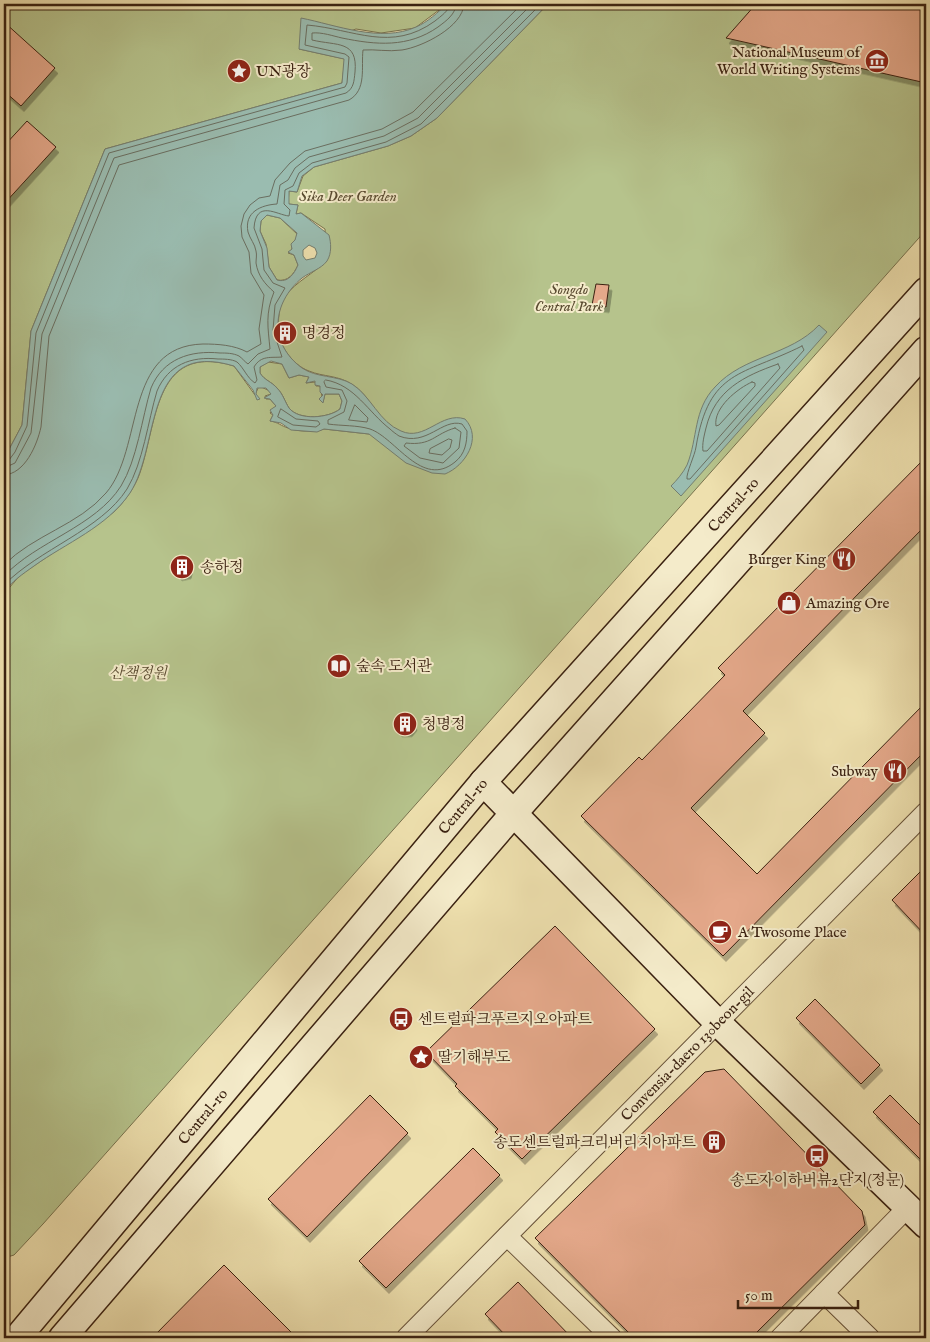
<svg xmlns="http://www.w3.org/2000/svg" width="930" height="1342" font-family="'IM FELL English','Noto Serif KR',serif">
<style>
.green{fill:#b6c38c;stroke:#78724e}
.water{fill:#9abcb0;stroke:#747e70;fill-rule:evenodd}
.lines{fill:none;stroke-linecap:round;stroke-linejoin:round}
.shore{stroke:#6a6e60;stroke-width:1}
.building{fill:#e4a88a;stroke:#3a2111;filter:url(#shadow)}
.street-casing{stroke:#675138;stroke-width:21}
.secondary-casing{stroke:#3a2111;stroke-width:29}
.street{stroke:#f4ebca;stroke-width:19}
.secondary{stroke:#f4ebca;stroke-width:26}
.labels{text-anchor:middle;stroke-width:4;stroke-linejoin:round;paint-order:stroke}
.poi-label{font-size:15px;fill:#3a2111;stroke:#f4ebca;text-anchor:start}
.park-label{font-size:15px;font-style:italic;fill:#594a30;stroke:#f4ebca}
.street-label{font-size:15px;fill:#3a2111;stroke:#f4ebca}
</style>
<defs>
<filter id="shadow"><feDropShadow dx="3" dy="5.5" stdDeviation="0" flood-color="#0004"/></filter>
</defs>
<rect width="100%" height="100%" fill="#eee0ae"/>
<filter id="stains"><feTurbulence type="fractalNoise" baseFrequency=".004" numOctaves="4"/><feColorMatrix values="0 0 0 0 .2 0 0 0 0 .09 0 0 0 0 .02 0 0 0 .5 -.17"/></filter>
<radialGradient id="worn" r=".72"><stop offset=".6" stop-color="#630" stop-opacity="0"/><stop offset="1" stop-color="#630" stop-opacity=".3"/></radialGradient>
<g class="green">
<polygon points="4,4 447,4 415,28 381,33 356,29 299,49 345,59 342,83 105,149 31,331 22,425 4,459"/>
<path d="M548,4H926V230L43,1224L14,1255L4,1258V594L20,575L114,512C124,502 132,491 138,478C158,428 151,341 234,366L255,395L259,386L270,391L271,394L265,396L266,399H270L276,406L270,413L273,415L270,421C278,422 281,426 288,428C298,432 316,432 324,429L369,434L378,414C371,404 363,391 353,385C339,375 323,377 309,371C292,365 277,343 278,326C279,315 279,305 285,296C297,281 313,274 326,261L325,229L301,213L296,214L298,205L288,204L289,191L297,192L303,176L314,167L388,146L411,136L437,118Z"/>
<path d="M267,215L280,218L297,234V238L292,243V249L288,253L294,255L298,265C294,274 288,282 277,280L269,267L266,244L260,231L261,221Z"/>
<path d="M268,362L282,364L289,378L299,375L309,377L306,383L315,382L316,386H320L323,402L325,394H339L342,401L340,409C329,418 299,421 289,408C285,402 283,394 277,388C272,382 264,380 260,373V367Z"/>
</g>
<g class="water">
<path d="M447,4H548L437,118L411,136L388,146L314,167L302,176L297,192L289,191V204L298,205L296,214L301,213L329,235C331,243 332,253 327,261C321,269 310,272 302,278C272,303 268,343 302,368C316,378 337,375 352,384C371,396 379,422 401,431C425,442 441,411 465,419C483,438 465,466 445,474L432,473L406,463L369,434L324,429L317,432L291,430L281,423L270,421L273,415L270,410L276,406L270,399L264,398L271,394L266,388H257L256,394L260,399L257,400L253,390L234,366C142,338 161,446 130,493C107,527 66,543 34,566C23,574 10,582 4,594V459L22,425L31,331L105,149L342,83L344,59L299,49L301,18C336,25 381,43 416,27C428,22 438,12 447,4ZM267,215L280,218L297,233L295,240L291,244L292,249L288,252L294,255L298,265C294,274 288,283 277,280L269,267L267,248L260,231L261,221ZM309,245L315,248L317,253L315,258L306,260L303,256V250ZM271,361L282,364L289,378L299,375L309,377L306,383L315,381V385L320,386V392L323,395L319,399L323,403L325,394H339L342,401L340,409C329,418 299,421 289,408C285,402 283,394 277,388C272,382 264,380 260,373V367Z"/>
<path d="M819,325L827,332L681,496L671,486C677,480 683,473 687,465C698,438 693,410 715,387C744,355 790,356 819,325Z"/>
</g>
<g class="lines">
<g class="shore">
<path d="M802,346L804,350L690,479H687C686,473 695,455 696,447C709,369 742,376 802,346Z"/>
<path d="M778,364L780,368L707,451H703C702,444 704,436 706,428C715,390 744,376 778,364Z"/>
<path d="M326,380C355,385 368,412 390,429C392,431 396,434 399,436C427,447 442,418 462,424L467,431C467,443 465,454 455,462C422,489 396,438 370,429C357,425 342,426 328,424V420L344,412L347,401L342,390L326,387L324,382Z"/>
<path d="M752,382L755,383V386L719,425L716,426C713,408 738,388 752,382Z"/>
<polygon points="355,405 368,418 367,422 349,420"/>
<polygon points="281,409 296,419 318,421 320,424 316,427 293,425 278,417"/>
<path d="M455,428L461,432L459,448L443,463L420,458L404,446L406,443C432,446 434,434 455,428Z"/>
<polygon points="449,439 452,440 450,448 442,455 429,453 430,449"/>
<path d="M4,461L9,460L15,452L27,426L36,333L109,153L345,87L347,83L349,57L345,54L305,45L307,25C354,29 391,53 435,21C441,16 449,11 450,4"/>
<path d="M4,468L15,463L31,433L42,334L114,158L346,93C354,88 354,81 355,72C358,40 337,46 312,40V33C322,32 333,36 342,38C376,45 408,48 438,27C446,21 456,14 456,4"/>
<path d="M4,475C25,474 37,445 41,427L49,336L119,165L349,100C367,90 361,67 363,50C375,49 388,52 402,50C422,47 463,27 464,4"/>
<path d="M4,565C33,535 79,525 106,493C144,449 123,346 203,344C218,344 234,345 247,352L261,344L259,329L264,295L251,273L249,252L242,237L241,226L244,214L250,205L259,198L270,196L275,180L290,163L305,151L382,129L413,112L522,4"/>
<path d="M4,576C37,541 95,527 121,486C137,460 142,418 151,388C163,359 190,350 220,353C226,353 233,353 239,356C242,358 245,362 248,364L258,354L270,349C268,327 265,314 274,292C265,284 258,276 256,263C256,259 257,255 256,251C255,244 250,239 248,232C244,212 261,205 277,204L280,185L288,180L295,168L309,157L384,136L418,118L532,4"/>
<path d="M4,585C39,549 101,530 127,489C143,463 148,421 157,391C168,365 191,356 218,359C223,359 232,359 237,362C244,368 247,378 255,383L257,380L254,367C261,355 271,358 282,357L273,330L275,305L285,288L273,283L264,270L262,249L254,228C256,199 277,215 289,216L290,210L284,204L285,190L293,186L299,173L312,163L386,142L421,124L541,4"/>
</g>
</g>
<g class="building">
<polygon points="756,4 926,4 926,83 726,38"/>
<polygon points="4,22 55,68 21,106 4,91"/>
<polygon points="27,121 56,147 4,204 4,146"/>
<polygon points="596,284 609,285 606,307 592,305"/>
<polygon points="926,457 926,525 743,711 765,733 691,808 757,874 926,702 926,750 723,956 581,816 639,757 642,760 725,675 718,668"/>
<polygon points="184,558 190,565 188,573 179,575 173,569 176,560"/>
<polygon points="401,715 411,716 414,725 409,731 399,731 396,722"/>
<polygon points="926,866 926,936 892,900"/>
<polygon points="555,926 655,1029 522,1159 495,1132 498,1129 455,1086 457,1084 426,1052"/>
<polygon points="815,999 880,1065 861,1084 796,1018"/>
<polygon points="724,1069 862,1211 865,1225 751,1338 634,1338 535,1238 705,1072"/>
<polygon points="370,1095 408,1133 307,1237 268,1199"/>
<polygon points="890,1095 926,1131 926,1165 873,1112"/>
<polygon points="473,1148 500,1175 386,1288 359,1261"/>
<polygon points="224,1265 297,1338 152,1338"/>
<polygon points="518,1282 572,1338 508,1338 485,1314"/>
</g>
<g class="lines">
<g class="street-casing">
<g id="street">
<polyline points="507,1236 612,1338"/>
<polyline points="824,1293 870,1338"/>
<path id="s1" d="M406,1338L926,812"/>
<polyline points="780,1338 909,1206"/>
</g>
</g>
<g class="secondary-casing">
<g id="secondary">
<polyline points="483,782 718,1023 926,1225"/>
<path id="s2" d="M17,1338L483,782L926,291"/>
<polyline points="62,1338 513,814 926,350"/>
</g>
</g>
<use href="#street" class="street"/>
<use href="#secondary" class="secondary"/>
</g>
<defs>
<g id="museum-disc" transform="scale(1.25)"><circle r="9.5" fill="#8f2418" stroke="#f4ebca"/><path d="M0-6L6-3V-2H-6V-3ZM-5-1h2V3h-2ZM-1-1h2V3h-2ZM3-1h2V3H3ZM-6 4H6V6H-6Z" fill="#fff"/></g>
<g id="sight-disc" transform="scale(1.25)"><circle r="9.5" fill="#8f2418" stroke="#f4ebca"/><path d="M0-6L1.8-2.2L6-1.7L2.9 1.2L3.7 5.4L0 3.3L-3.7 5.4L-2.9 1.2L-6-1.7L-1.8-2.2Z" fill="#fff"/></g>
<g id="building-disc" transform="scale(1.25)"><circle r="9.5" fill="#8f2418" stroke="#f4ebca"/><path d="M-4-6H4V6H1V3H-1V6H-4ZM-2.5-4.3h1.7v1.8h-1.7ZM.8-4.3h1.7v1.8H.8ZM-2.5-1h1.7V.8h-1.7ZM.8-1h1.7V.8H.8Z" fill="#fff"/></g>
<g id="restaurant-disc" transform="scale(1.25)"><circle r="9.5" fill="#8f2418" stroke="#f4ebca"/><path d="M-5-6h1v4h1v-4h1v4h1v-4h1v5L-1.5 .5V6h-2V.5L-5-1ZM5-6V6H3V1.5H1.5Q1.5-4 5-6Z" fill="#fff"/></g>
<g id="shop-disc" transform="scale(1.25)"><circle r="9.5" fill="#8f2418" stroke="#f4ebca"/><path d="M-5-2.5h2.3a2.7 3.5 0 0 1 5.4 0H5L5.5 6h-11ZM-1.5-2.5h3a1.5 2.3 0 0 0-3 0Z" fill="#fff"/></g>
<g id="library-disc" transform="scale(1.25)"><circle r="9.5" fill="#8f2418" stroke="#f4ebca"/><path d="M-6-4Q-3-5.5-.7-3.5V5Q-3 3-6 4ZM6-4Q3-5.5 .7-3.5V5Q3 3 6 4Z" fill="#fff"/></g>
<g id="cafe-disc" transform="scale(1.25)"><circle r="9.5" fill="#8f2418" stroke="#f4ebca"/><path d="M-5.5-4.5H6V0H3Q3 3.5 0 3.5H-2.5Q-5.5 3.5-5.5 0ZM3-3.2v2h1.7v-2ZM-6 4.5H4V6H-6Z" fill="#fff"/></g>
<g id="bus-disc" transform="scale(1.25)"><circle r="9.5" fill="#8f2418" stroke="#f4ebca"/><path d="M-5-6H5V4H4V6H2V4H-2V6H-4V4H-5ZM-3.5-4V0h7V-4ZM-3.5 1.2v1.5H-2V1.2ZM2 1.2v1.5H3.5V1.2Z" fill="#fff"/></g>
</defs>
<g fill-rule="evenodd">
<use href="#museum-disc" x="877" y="61"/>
<use href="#sight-disc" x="239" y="71"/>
<use href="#building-disc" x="285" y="333"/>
<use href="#restaurant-disc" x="844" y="559"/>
<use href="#building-disc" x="182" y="567"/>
<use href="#shop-disc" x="789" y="603"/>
<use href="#library-disc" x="339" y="666"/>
<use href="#building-disc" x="405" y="724"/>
<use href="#restaurant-disc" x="895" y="771"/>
<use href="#cafe-disc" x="720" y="932"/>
<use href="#bus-disc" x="401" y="1019"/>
<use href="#sight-disc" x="421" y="1057"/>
<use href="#building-disc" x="714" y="1142"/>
<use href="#bus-disc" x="817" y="1156"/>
</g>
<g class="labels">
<g class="poi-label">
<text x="860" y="57" text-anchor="end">National Museum of<tspan x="860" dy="17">World Writing Systems</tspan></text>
<text x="256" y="76">UN광장</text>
<text x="302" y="338">명경정</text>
<text x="826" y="564" text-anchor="end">Burger King</text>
<text x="200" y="572">송하정</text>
<text x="806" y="608">Amazing Ore</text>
<text x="356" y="671">숲속 도서관</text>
<text x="422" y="729">청명정</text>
<text x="878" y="776" text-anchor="end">Subway</text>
<text x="738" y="937">A Twosome Place</text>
<text x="418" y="1024">센트럴파크푸르지오아파트</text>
<text x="438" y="1062">딸기해부도</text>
<text x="696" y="1147" text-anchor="end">송도센트럴파크리버리치아파트</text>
<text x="817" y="1185" text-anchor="middle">송도자이하버뷰2단지(정문)</text>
</g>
<g class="park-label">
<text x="348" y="201">Sika Deer Garden</text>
<text x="569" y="294">Songdo<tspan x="569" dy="17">Central Park</tspan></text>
<text x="138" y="678">산책정원</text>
</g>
<g class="street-label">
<text dy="5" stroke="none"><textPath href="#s2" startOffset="1099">Central-ro</textPath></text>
<text dy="5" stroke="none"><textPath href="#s2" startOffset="694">Central-ro</textPath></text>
<text dy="5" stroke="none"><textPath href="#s1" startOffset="400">Convensia-daero 130beon-gil</textPath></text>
<text dy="5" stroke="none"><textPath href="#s2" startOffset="289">Central-ro</textPath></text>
</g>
</g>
<rect width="930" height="1342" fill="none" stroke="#eee0ae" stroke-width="20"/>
<rect x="5" y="5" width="920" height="1332" fill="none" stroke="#3a2111" stroke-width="2.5"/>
<rect x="10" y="10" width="910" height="1322" fill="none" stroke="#3a2111"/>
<path d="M738 1300v8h120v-8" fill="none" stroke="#3a2111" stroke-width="2.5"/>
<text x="745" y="1300" font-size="15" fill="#3a2111" stroke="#f4ebca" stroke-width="4" paint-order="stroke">50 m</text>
<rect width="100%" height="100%" filter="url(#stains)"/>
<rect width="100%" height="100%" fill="url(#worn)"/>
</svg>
